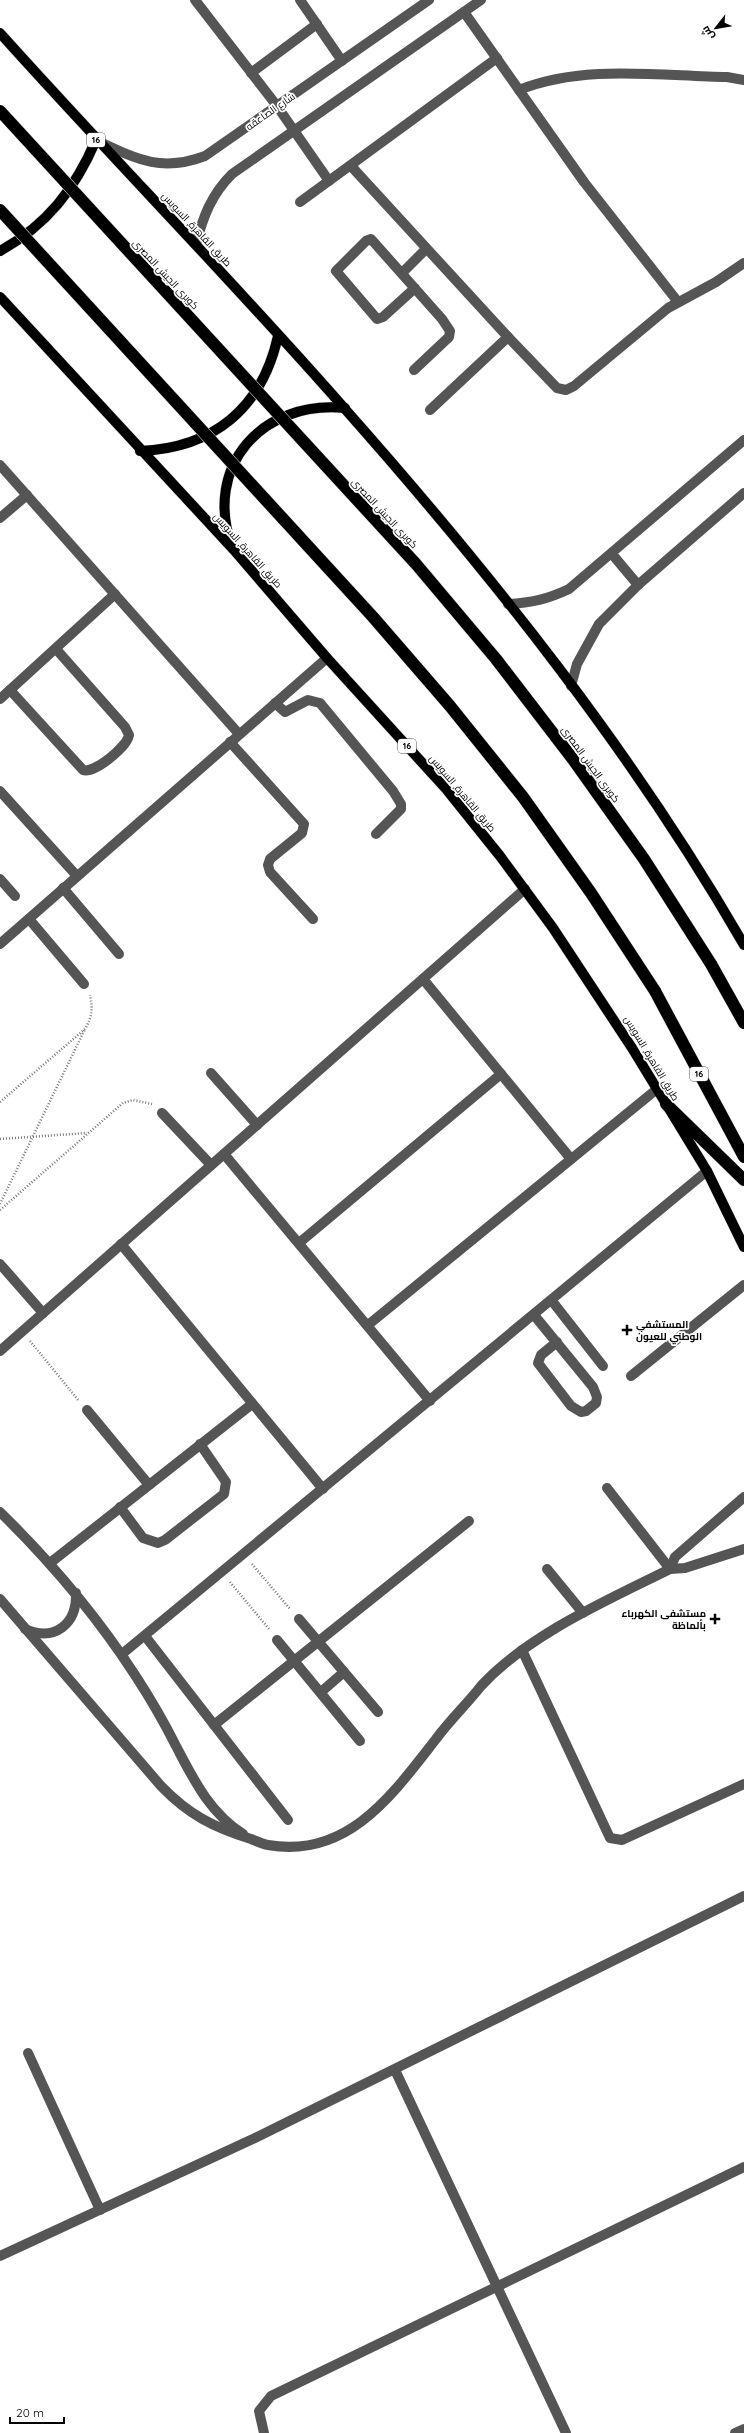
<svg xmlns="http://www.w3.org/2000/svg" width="744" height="2433" font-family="Quicksand,Cairo,sans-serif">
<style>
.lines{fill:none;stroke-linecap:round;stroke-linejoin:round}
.major-casing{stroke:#dbdbdb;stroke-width:11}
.highway-casing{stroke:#dbdbdb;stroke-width:13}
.path{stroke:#777;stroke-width:2.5;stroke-dasharray:1 2;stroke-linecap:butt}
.minor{stroke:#555;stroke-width:10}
.major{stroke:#000;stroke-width:10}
.highway{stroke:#000;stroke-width:12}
.highway-bridge-casing{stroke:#dbdbdb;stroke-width:13;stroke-linecap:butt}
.highway-bridge{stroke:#000;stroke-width:12}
.poi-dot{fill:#000;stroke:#fff;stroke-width:1.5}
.labels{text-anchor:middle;stroke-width:3.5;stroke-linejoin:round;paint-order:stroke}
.shield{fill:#fff;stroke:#4c4c4c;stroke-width:1}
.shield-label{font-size:9px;font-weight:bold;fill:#000}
.street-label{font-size:10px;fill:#000;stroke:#fff}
.poi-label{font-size:10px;font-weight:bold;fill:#000;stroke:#fff;text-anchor:start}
</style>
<rect width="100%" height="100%" fill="#fff"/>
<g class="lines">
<g class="major-casing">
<g id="major">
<path d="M0,33C114,160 233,281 345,409C492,575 633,752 744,945"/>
<path d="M0,251C47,225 75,189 96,140"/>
<polyline points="0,297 234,550 327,658 447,790 500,856 553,928 632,1048 707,1171 744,1247"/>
<path d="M140,451C214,448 262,408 278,336"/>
<path d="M232,547C203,466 262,400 345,408"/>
</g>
</g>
<g class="highway-casing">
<g id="highway">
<polyline points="711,964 744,1023"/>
<polyline points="655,991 744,1157"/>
<polyline points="666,1104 744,1180"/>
</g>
</g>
<g class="path">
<path d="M0,1102L85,1029C92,1017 93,1009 90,995"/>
<polyline points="0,1139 87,1133"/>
<polyline points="0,1204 85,1029"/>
<polyline points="0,1210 123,1103 133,1100 152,1104"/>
<polyline points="30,1341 79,1401"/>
<polyline points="252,1564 290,1609"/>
<polyline points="230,1582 269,1629"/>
</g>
<g class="minor">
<polyline points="195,0 277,106 329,181"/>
<polyline points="300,0 342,61"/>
<polyline points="464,12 584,182 678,302"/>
<polyline points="251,73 317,24"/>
<path d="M519,90C584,64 659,76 727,77L744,80"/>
<path d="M100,142C138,160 163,172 205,156L429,0"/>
<polyline points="351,166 508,337 557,388 566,390 574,386 668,308 716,282 744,263"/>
<polyline points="300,202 497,58"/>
<path d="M196,244C203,217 211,195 232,174L481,0"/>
<polyline points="402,273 426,249"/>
<polyline points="414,370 449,337 450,331 442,319 371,239 366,241 336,271 377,319 383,317 415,288"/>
<polyline points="430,410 508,337"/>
<polyline points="0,465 239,734"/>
<polyline points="0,518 27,495"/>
<polyline points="612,554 638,585"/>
<path d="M508,604C531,603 548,599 569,589L744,440"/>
<polyline points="571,686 577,664 599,624 638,585 744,493"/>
<path d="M10,690L83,770C94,774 127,747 129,735L125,727L56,649"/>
<polyline points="0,699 115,594"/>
<polyline points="275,703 285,712 308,700 320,703 393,791 401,804 401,809 376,834"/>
<polyline points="230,742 304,824 302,833 270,859 268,865 270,872 313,919"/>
<polyline points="0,791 77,876"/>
<polyline points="0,879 15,896"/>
<polyline points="63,888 119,954"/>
<polyline points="29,919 84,984"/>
<polyline points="0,944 327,658"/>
<polyline points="423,979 571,1159"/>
<polyline points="211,1073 257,1125"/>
<polyline points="162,1113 211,1165"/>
<polyline points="224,1154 430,1401"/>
<polyline points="299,1243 501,1074"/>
<polyline points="121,1244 323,1489"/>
<polyline points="0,1264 43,1313"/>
<polyline points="552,1301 603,1366"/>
<polyline points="534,1315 593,1387 597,1397 596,1403 586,1411 581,1412 571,1406 538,1363 541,1355 557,1342"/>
<polyline points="368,1325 657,1089"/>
<polyline points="0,1351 525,889"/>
<polyline points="631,1376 744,1285"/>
<polyline points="87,1410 149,1485"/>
<polyline points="607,1488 670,1569"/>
<polyline points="120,1507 143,1538 158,1543 165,1540 224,1494 226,1482 200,1444"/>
<path d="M0,1512C51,1562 96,1615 135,1675C150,1698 164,1722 176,1746C194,1780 209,1812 243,1834"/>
<polyline points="50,1563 252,1404"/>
<polyline points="547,1569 583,1613"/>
<polyline points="670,1569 675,1557 744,1497"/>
<path d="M0,1599L161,1786C189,1815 213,1827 251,1839C256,1841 262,1844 268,1845C348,1859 393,1794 436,1739C450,1720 467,1704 481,1686C529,1634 608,1600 670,1569L685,1568L744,1549"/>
<polyline points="299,1619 378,1712"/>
<path d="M25,1629C55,1642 77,1624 76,1593"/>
<polyline points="145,1636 288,1820"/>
<polyline points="277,1640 360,1741"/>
<polyline points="522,1650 610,1838 622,1840 744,1784"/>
<polyline points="122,1654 707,1171"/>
<polyline points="321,1692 344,1672"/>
<polyline points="214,1725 469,1521"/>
<polyline points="28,2053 100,2210"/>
<polyline points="395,2070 566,2433"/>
<polyline points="0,2256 255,2138 744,1896"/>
<polyline points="264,2433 259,2411 271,2396 744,2167"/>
<polyline points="735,2433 744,2429"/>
</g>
<use href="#major" class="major"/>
<use href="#highway" class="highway"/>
<g class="highway-bridge-casing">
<g id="highway-bridge">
<polyline points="0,111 416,564 496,659 572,758 644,859 711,964"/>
<polyline points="0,210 373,617 450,706 523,797 591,893 655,991"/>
</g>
</g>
<use href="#highway-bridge" class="highway-bridge"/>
</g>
<g class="poi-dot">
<path d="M625 1324h4v4h4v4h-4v4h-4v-4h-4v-4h4z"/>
<path d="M713 1613h4v4h4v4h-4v4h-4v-4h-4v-4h4z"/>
</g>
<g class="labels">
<g class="shield">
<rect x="87" y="133" width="18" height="14" rx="3"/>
<rect x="398" y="739" width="18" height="14" rx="3"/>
<rect x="690" y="1067" width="18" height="14" rx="3"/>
</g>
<g class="shield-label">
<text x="96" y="143">16</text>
<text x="407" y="749">16</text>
<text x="699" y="1077">16</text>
</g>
<g class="street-label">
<text transform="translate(270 111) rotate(-35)" y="4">شارع الصاعقه</text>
<text transform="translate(197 229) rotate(47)" y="4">طريق القاهرة, السويس</text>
<text transform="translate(166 274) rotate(47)" y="4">كوبرى الجيش المصرى</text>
<text transform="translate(385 513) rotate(47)" y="4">كوبرى الجيش المصرى</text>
<text transform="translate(248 550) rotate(48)" y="4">طريق القاهرة, السويس</text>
<text transform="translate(591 764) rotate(54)" y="4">كوبرى الجيش المصرى</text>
<text transform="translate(463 793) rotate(50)" y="4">طريق القاهرة, السويس</text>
<text transform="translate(652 1058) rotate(59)" y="4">طريق القاهرة, السويس</text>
</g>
<g class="poi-label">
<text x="636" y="1328">المستشفي<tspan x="636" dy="12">الوطني للعيون</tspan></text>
<text x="706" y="1617" text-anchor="end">مستشفى الكهرباء<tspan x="706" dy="12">بألماظة</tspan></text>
</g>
</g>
<g transform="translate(716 28) rotate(239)" stroke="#ffffff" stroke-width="3" paint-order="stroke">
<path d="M0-3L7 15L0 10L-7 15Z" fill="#000000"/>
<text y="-6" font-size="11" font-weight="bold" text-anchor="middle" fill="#000000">ش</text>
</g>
<path d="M10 2417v6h54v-6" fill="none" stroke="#000000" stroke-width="2"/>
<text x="16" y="2417" font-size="12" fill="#000000" stroke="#ffffff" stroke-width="3" paint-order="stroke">20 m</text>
</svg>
